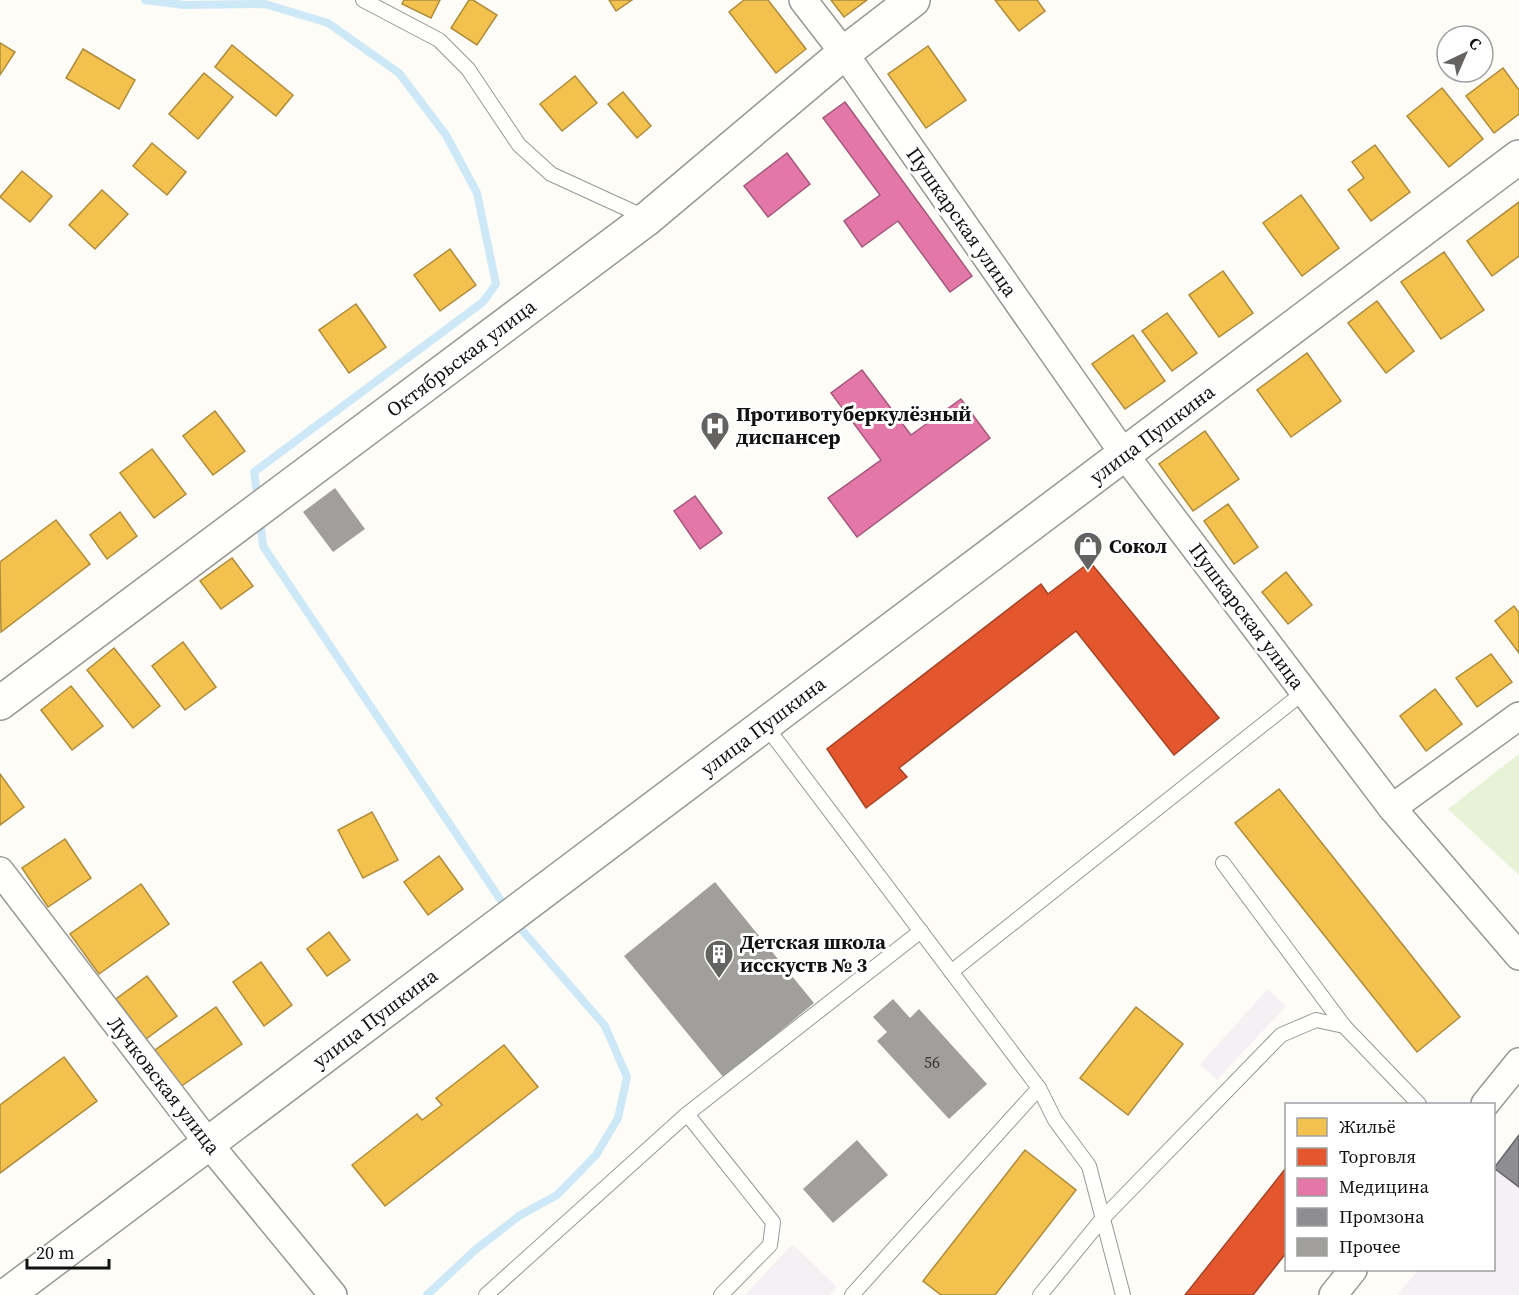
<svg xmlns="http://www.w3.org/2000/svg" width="1519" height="1295" font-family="'Source Serif 4',serif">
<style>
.industrial{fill:#f5f0f3}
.green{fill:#e7f3d7}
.homes{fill:#f2c14e;stroke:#ae8c3c;stroke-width:1.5}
.shops{fill:#e4572e;stroke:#a54225;stroke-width:1.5}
.health{fill:#e377a8;stroke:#a4587b;stroke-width:1.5}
.industry{fill:#8d8d92;stroke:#68686b;stroke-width:1.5}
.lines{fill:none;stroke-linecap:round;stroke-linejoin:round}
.stream{stroke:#cde8f7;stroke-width:8}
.building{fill:#a19f9c}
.service-casing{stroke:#979795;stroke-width:16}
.minor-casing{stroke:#979795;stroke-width:30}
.tertiary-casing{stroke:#979795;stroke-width:36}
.service{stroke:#fffffe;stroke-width:14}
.minor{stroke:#fffffe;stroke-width:27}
.tertiary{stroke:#fffffe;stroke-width:33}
.labels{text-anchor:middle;stroke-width:6;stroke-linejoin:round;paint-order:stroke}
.number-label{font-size:16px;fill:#353434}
.street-label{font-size:20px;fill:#111;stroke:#fff}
.poi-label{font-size:20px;font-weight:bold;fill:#111;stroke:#fff;text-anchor:start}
</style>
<rect width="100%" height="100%" fill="#fdfcf7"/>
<g class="industrial">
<polygon points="1268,989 1286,1006 1217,1080 1200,1064"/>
<polygon points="1519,1135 1519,1295 1398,1295 1418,1270 1494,1270 1494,1168"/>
<polygon points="792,1244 837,1287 830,1295 745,1295"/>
</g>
<polygon class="green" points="1519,754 1519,875 1448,809"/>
<g class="homes">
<polygon points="404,0 440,0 431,18 402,4"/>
<polygon points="469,0 473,0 497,15 477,45 451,28"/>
<polygon points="609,0 632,0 616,11"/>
<polygon points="744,0 768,0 806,49 776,73 729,12"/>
<polygon points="831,0 867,0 844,17"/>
<polygon points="995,0 1037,0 1045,11 1019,31"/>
<polygon points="0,43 15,52 0,75"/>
<polygon points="232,45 293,95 276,116 215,67"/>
<polygon points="928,46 966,100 926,128 888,74"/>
<polygon points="83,49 135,80 119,109 66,78"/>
<polygon points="1503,68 1519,90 1519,114 1494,133 1466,96"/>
<polygon points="204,73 233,97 198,139 169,114"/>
<polygon points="575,76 597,103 562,131 540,104"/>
<polygon points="1442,88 1483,139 1449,167 1407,116"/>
<polygon points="623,92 651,126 637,138 608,104"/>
<polygon points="152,143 186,172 167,195 133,166"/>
<polygon points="1375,145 1410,192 1371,221 1348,190 1364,178 1352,162"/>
<polygon points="22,171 52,196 30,222 0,197"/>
<polygon points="102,190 128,214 95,249 69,225"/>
<polygon points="1301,195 1339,248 1302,276 1263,223"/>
<polygon points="1519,202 1519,256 1492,276 1467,241"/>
<polygon points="450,249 476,285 440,311 414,275"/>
<polygon points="1444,252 1484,310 1441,339 1401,282"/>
<polygon points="1223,271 1253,313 1219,337 1189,295"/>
<polygon points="1377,301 1414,351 1386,373 1348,323"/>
<polygon points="356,304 386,347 349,373 319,330"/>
<polygon points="1167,313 1197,353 1172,371 1142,331"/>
<polygon points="1133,335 1165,381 1125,409 1092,364"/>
<polygon points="1307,353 1341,401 1291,437 1257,390"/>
<polygon points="215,411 245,451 213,475 183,436"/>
<polygon points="1205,431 1239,479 1193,511 1159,464"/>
<polygon points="152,449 186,494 154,518 120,473"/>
<polygon points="1228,504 1258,547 1234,564 1204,521"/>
<polygon points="120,512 137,536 107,559 90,535"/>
<polygon points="56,520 90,564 1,632 0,562"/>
<polygon points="232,558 253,586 221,609 200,581"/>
<polygon points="1286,572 1312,605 1288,624 1262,592"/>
<polygon points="1514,606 1519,613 1519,653 1495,621"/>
<polygon points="183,642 216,687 185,710 152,666"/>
<polygon points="114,648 160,706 133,728 87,670"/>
<polygon points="1491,654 1512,682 1477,707 1456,678"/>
<polygon points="71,686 103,726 72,750 41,710"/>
<polygon points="1435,689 1462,724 1426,751 1400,716"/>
<polygon points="0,774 24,807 0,825"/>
<polygon points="1279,789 1460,1017 1417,1052 1235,823"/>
<polygon points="372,812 398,860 363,878 338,830"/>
<polygon points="65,839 91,878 48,907 22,868"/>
<polygon points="439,856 463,889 428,915 404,882"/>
<polygon points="141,884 169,924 99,974 70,934"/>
<polygon points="329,932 350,960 327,976 307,949"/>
<polygon points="261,962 292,1005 264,1026 233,982"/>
<polygon points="147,976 177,1016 146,1039 116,999"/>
<polygon points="216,1007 242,1044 180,1087 155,1050"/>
<polygon points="1136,1007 1183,1044 1128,1115 1080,1078"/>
<polygon points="504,1045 538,1087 385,1206 352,1165 417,1114 422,1120 442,1105 436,1098"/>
<polygon points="64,1057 97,1101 0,1173 0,1105"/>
<polygon points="1025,1150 1076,1190 995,1295 941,1295 923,1281"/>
</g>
<g class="shops">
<polygon points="1090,562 1219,718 1174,755 1076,631 899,768 907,777 866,808 827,749 1041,584 1048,594"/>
<polygon points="1286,1168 1286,1253 1279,1262 1253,1295 1185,1295"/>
</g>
<g class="health">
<polygon points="845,102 972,276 950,292 898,221 862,247 844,221 880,195 823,118"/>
<polygon points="787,153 810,184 768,217 744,186"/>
<polygon points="862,370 911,435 961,399 990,438 857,537 828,498 881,460 831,393"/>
<polygon points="695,496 722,533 700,549 674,511"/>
</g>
<polygon class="industry" points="1519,1135 1519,1187 1494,1168"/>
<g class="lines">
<g class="stream">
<polyline points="145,0 184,5 265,4 328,23 399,73 446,135 477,193 496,284 483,302 254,472 258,500"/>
<polyline points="260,519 263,546 508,911"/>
<polyline points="427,1295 475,1250 519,1216 557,1195 596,1155 618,1118 627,1077 605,1026 515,922"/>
</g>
</g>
<g class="building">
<polygon points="335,488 365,529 333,552 303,512"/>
<polygon points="715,882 814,1003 724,1078 624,956"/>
<polygon points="893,999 910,1018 919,1009 987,1084 949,1119 877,1041 887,1032 873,1017"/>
<polygon points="857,1140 888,1175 833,1223 803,1189"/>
</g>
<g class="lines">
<g class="service-casing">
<g id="service">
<polyline points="363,0 439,40 468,69 519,145 551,174 647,218"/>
<polyline points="765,725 1039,1088 1055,1120 1089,1166 1123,1295"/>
<polyline points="1223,863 1344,1026"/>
<polyline points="951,972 1304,692"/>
<polyline points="687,1114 773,1222 770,1245 721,1295"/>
<polyline points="486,1295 687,1114 921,931"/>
<polyline points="852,1295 1039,1088"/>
<polyline points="1040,1295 1103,1218 1281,1035 1316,1020 1344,1026 1419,1104"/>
</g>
</g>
<g class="minor-casing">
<g id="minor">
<polyline points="803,0 844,53 1124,454 1392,808 1519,956"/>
<polyline points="1392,808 1519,716"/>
<polyline points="0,871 208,1143 333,1295"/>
<polyline points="1485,1104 1519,1062"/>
<polyline points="1333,1295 1353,1270"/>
</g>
</g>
<g class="tertiary-casing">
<g id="tertiary">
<polyline points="0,703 648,218 844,53 913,0"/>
<polyline points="7,1295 1519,157"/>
</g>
</g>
<use href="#service" class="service"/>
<use href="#minor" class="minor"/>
<use href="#tertiary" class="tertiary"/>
</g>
<defs>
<g id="hospital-pin" transform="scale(1.5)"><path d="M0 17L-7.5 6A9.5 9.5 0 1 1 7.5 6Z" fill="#646362" stroke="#fff"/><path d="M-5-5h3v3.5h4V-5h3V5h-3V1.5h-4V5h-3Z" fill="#fff"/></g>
<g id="shop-pin" transform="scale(1.5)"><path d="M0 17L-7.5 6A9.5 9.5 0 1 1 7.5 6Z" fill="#646362" stroke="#fff"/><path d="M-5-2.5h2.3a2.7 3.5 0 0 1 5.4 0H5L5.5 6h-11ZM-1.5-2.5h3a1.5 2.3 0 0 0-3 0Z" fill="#fff"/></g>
<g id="building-pin" transform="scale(1.5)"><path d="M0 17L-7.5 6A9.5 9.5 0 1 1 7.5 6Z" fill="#646362" stroke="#fff"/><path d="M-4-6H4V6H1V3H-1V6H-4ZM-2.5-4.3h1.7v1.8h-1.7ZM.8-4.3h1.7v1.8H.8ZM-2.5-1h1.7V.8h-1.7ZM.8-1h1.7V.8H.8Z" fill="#fff"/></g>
</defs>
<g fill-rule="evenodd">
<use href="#hospital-pin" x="715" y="426"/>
<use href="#shop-pin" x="1088" y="546"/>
<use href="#building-pin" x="719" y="954"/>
</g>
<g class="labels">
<g class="number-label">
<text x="932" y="1068">56</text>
</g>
<g class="street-label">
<text transform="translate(962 222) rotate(55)" y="7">Пушкарская улица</text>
<text transform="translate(461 358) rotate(-37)" y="7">Октябрьская улица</text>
<text transform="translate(1152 434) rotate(-37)" y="7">улица Пушкина</text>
<text transform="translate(1247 616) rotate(53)" y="7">Пушкарская улица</text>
<text transform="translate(763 726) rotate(-37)" y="7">улица Пушкина</text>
<text transform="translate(375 1018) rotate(-37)" y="7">улица Пушкина</text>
<text transform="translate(164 1085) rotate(52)" y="7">Лучковская улица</text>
</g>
<g class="poi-label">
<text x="736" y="421">Противотуберкулёзный<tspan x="736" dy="23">диспансер</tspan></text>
<text x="1109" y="553">Сокол</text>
<text x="740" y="949">Детская школа<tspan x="740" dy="23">исскуств № 3</tspan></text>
</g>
</g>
<rect x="1285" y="1103" width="210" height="168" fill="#ffffff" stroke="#a0a0a0" stroke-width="1.5"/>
<rect x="1297" y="1118" width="30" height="18" fill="#f2c14e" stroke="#a0a0a0" stroke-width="1.5"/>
<text x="1339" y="1133" font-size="18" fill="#111111">Жильё</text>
<rect x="1297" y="1148" width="30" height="18" fill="#e4572e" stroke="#a0a0a0" stroke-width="1.5"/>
<text x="1339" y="1163" font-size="18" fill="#111111">Торговля</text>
<rect x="1297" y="1178" width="30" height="18" fill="#e377a8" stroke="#a0a0a0" stroke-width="1.5"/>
<text x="1339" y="1193" font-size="18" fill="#111111">Медицина</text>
<rect x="1297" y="1208" width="30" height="18" fill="#8d8d92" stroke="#a0a0a0" stroke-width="1.5"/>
<text x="1339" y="1223" font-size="18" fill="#111111">Промзона</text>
<rect x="1297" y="1238" width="30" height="18" fill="#a19f9c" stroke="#a0a0a0" stroke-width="1.5"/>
<text x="1339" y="1253" font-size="18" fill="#111111">Прочее</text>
<g transform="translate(1465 54) rotate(44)"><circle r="28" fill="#ffffff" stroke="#a0a0a0" stroke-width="1.5"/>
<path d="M0-4.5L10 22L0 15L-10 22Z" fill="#646362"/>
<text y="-9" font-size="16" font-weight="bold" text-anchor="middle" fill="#111111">С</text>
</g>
<path d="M27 1259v9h82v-9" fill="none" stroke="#111111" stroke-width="3"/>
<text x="36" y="1259" font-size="18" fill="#111111" stroke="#ffffff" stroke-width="4.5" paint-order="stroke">20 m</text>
</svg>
